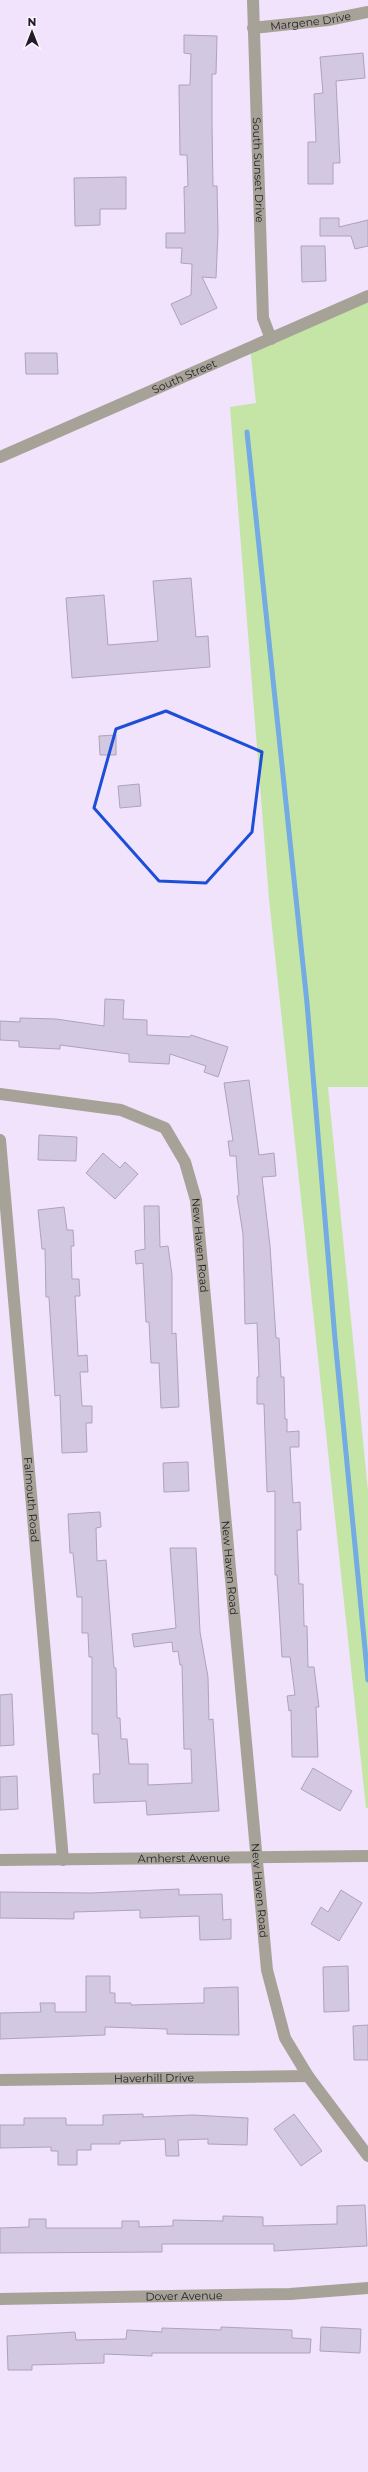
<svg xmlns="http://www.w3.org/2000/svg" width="368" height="2472" font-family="Montserrat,sans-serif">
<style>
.green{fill:#c4e5a6}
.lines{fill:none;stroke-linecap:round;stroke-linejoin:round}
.stream{stroke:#73abe2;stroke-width:5}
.building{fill:#d2c8e1;stroke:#ada3ba}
.minor{stroke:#a6a297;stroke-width:12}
.marked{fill:none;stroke:#1d4ed8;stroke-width:3;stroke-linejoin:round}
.labels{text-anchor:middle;stroke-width:3;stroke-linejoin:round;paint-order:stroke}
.street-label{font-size:11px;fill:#211c25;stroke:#faf4fe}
</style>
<rect width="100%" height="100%" fill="#f1e3fb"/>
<polygon class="green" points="368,296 368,1087 328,1087 368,1491 368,1808 366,1808 269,899 230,407 256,403 250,347"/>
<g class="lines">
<polyline class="stream" points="247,432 307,1003 335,1339 368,1680"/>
</g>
<g class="building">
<polygon points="184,35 217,36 216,74 212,74 212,125 213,186 217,186 218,232 216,278 202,277 217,308 181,325 171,304 191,295 192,264 181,263 182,248 166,248 166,233 185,233 184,187 188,186 187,155 180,155 179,85 190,85 191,54 184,53"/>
<polygon points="363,53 365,78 336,81 340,163 333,163 333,184 308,184 308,142 316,142 314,94 323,93 320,57"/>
<polygon points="126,177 126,209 100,209 100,225 75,226 74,178"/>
<polygon points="320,218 339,218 339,227 368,220 368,246 355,249 351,236 320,236"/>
<polygon points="301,246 325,246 326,281 302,282"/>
<polygon points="25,353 57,353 58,374 26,374"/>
<polygon points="191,578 196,637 208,636 210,667 72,678 66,598 104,595 108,645 158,641 153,581"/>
<polygon points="116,735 116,755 100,755 99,736"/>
<polygon points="139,784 141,806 120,808 118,786"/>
<polygon points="105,999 124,1000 123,1019 147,1020 147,1035 190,1037 191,1035 228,1047 218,1077 204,1072 206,1066 170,1054 169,1064 129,1062 129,1054 60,1045 60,1049 19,1047 19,1041 0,1040 0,1021 20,1022 20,1018 56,1019 104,1026"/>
<polygon points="249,1080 259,1155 274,1153 276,1176 262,1177 270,1246 276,1338 279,1338 281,1377 284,1377 285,1419 287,1419 287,1432 299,1431 299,1447 290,1447 293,1503 300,1502 301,1530 297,1530 299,1584 303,1584 304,1626 307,1626 308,1667 314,1667 319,1707 316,1707 318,1757 292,1757 291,1710 289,1711 287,1696 295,1695 290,1657 282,1657 277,1575 275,1575 275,1491 267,1492 264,1404 257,1404 257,1377 259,1377 257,1323 245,1324 243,1234 237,1196 239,1195 236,1156 230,1156 228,1141 233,1141 224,1083"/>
<polygon points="39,1135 77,1137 76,1161 38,1160"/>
<polygon points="103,1153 120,1168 125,1162 138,1174 115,1199 86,1173"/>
<polygon points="144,1206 159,1206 160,1247 168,1246 172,1275 172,1334 176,1333 179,1407 161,1408 159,1363 151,1363 149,1322 146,1322 143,1263 136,1264 135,1251 145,1249"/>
<polygon points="64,1207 67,1230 73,1230 74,1246 71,1246 72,1279 79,1279 80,1296 75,1296 78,1356 87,1355 88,1372 80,1372 82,1406 92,1406 92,1423 86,1423 87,1452 62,1453 60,1395 55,1396 49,1297 46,1297 45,1249 42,1249 38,1210"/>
<polygon points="188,1462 189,1491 164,1492 163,1463"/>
<polygon points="100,1512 101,1527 96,1528 97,1561 106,1560 114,1668 116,1668 117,1718 120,1718 121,1739 127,1739 129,1764 148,1764 148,1785 192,1783 191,1749 184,1749 182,1665 180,1665 178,1651 173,1652 172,1642 134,1647 132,1634 176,1628 170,1548 196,1548 200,1632 208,1677 209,1720 213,1719 219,1811 147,1815 146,1801 94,1803 93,1774 100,1774 98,1734 92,1734 92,1657 89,1657 88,1633 82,1633 82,1597 77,1597 73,1553 70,1553 68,1514"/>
<polygon points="12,1694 14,1745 0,1746 0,1695"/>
<polygon points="313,1768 352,1791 340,1811 301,1789"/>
<polygon points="17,1776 18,1809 0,1810 0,1777"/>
<polygon points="179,1889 179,1895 222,1894 223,1920 231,1919 231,1939 200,1940 199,1916 140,1918 140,1910 74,1912 74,1919 0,1918 0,1892 91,1893"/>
<polygon points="341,1890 362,1903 339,1941 311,1924 321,1907 328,1912"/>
<polygon points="348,1966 349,2011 324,2012 323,1967"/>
<polygon points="86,1976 110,1976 110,1993 115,1993 115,2003 131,2003 131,2005 204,2003 204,1988 238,1987 239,2035 167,2034 167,2029 105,2027 105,2035 0,2039 0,2013 41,2012 40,2003 55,2003 55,2012 86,2012"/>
<polygon points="368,2025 368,2060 354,2060 353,2026"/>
<polygon points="143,2114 143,2117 193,2115 248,2118 247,2145 208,2144 208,2139 178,2140 179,2156 166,2156 165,2139 120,2141 120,2144 91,2144 91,2150 77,2150 77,2165 58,2165 58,2151 51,2151 51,2147 0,2148 0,2125 24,2125 24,2118 66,2118 66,2125 103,2125 103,2115"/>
<polygon points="294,2114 322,2151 301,2166 274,2129"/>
<polygon points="365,2205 367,2246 274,2251 274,2244 162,2244 162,2252 0,2253 0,2228 29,2227 29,2219 46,2219 46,2228 122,2228 122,2221 139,2221 139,2227 173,2226 173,2220 223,2221 223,2216 263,2217 263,2226 337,2224 337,2206"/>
<polygon points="221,2327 292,2330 292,2338 311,2339 310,2353 152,2353 152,2356 104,2354 104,2363 32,2365 32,2370 8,2370 7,2336 75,2332 76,2340 126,2339 127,2330 162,2332 162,2328 221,2330"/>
<polygon points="321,2327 361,2329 360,2353 320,2351"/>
</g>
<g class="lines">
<g class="minor">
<path id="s1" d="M253,0L263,318L271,339"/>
<path id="s2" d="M253,28L328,20L368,12"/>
<path id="s3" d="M0,457L368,296"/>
<path id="s4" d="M0,1094L121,1110L165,1128L185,1162L196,1200L267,1970L285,2038L308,2076L368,2156"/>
<path id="s5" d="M0,1140L63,1860"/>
<path id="s6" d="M0,1860L368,1856"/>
<path id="s7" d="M0,2080L308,2076"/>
<path id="s8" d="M0,2299L290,2294L368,2288"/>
</g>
</g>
<path class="marked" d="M166,711L262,752L252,832L206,883L159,881L94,808L116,729Z"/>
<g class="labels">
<g class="street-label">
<text dy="4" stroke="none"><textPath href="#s2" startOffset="58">Margene Drive</textPath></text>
<text dy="4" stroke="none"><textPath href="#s1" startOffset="170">South Sunset Drive</textPath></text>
<text dy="4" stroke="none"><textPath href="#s3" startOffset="201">South Street</textPath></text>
<text dy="4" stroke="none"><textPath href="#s4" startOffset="294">New Haven Road</textPath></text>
<text dy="4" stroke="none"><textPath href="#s5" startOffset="361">Falmouth Road</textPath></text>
<text dy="4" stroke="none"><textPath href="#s4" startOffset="618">New Haven Road</textPath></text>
<text dy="4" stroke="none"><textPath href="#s6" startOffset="184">Amherst Avenue</textPath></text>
<text dy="4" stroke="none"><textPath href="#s4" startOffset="942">New Haven Road</textPath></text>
<text dy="4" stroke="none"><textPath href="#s7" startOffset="154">Haverhill Drive</textPath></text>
<text dy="4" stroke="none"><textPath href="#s8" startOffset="184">Dover Avenue</textPath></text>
</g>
</g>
<g transform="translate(32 32)" stroke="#faf4fe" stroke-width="3" paint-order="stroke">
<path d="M0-3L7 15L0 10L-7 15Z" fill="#211c25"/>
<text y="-6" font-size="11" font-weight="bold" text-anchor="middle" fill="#211c25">N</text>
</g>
</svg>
